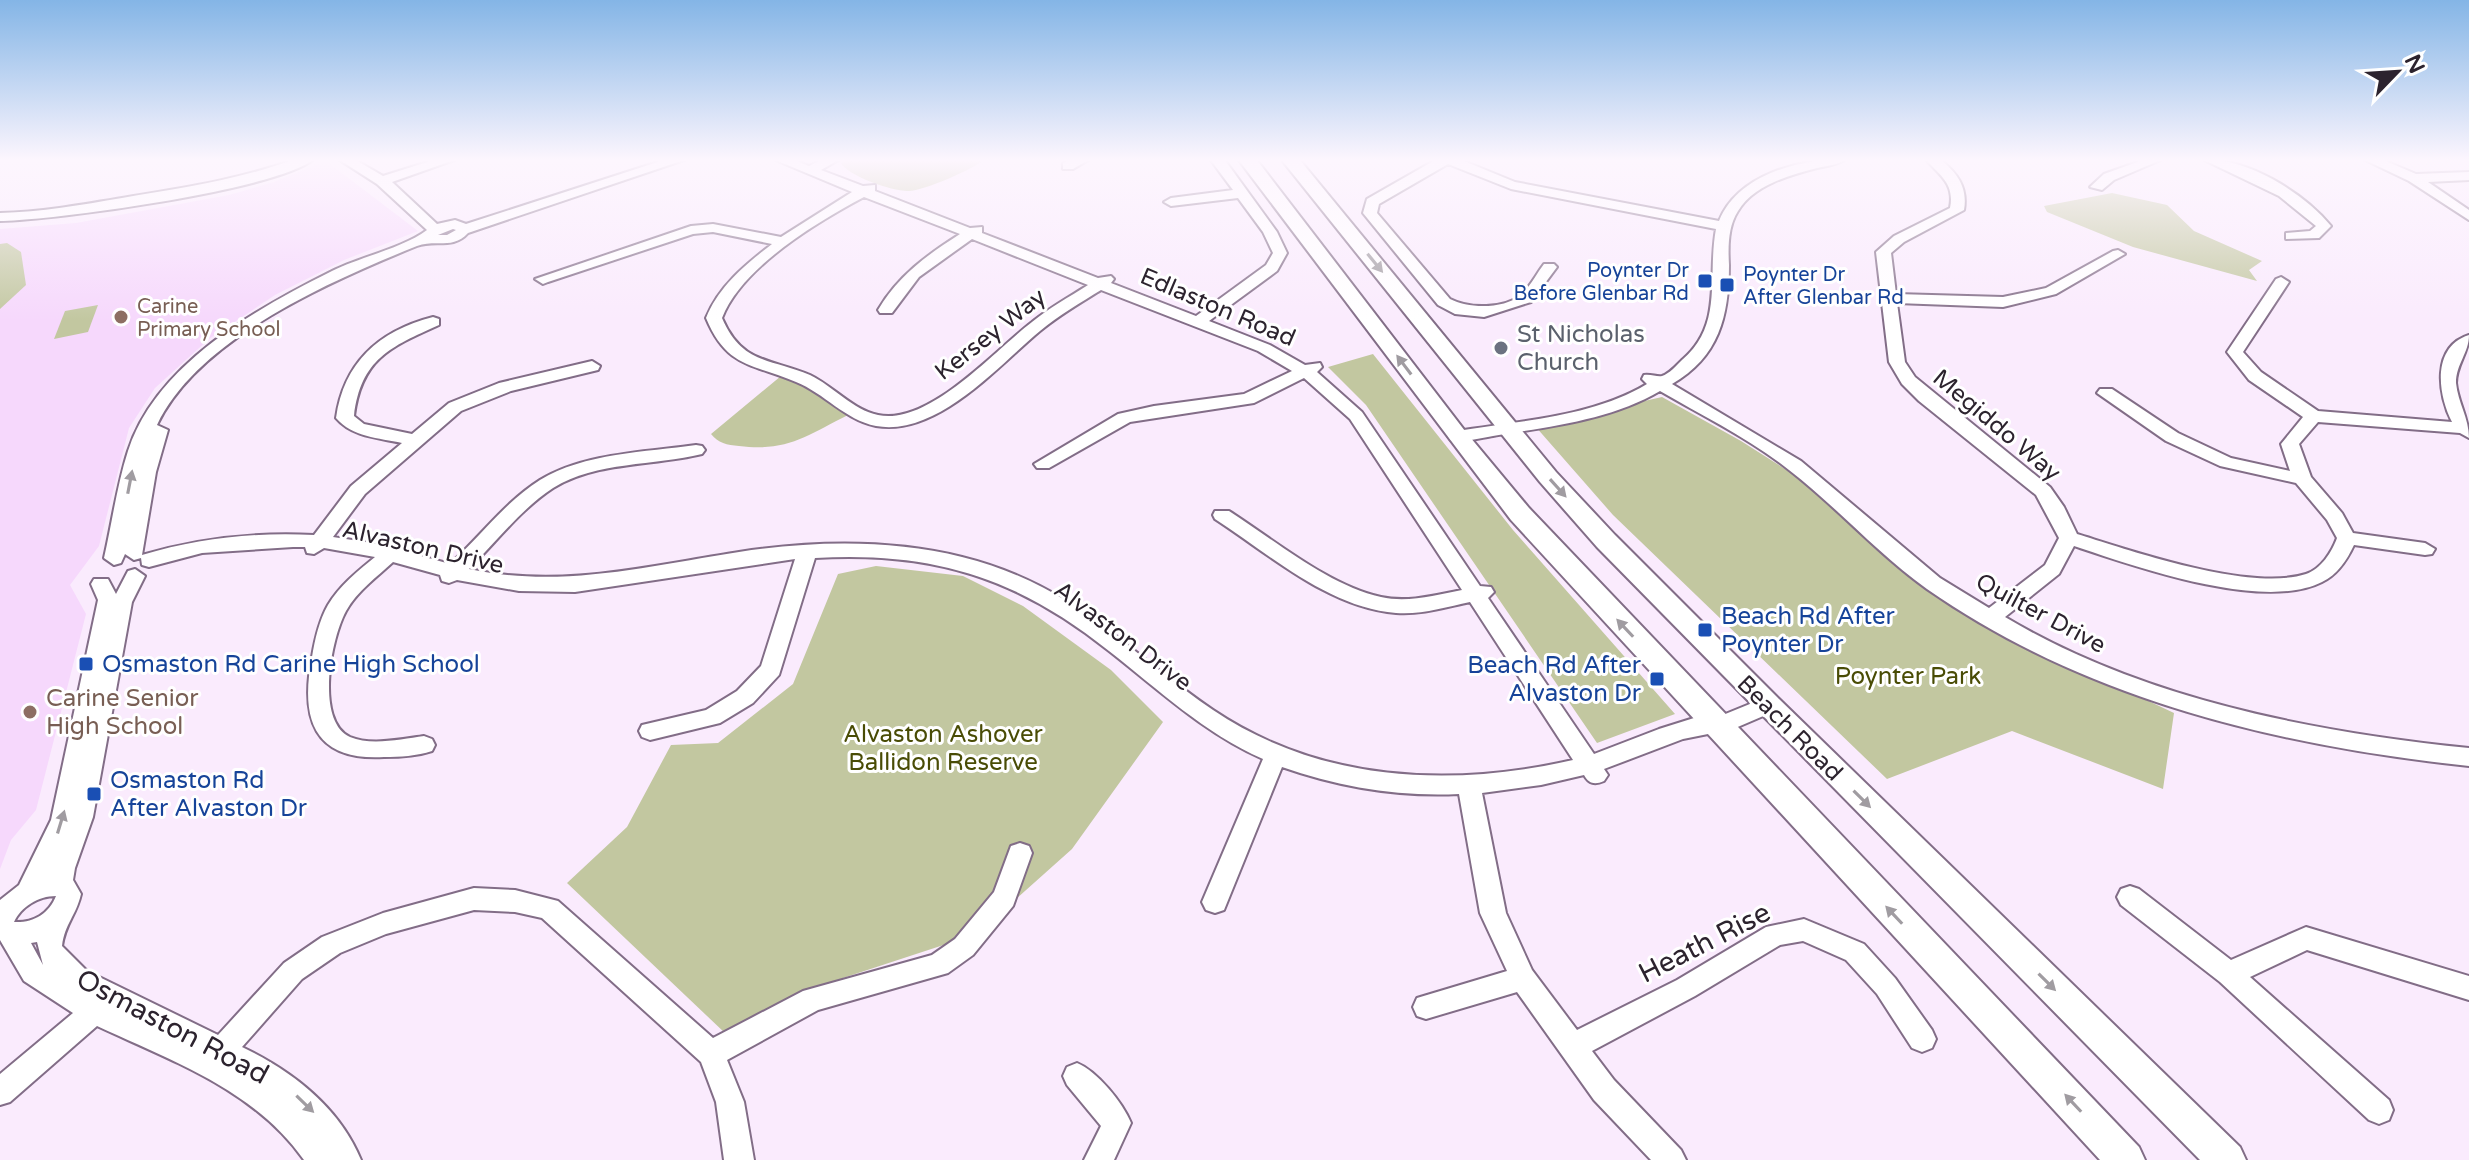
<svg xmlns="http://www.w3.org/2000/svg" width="2469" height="1160" font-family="'Varela Round',sans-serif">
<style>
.built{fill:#f6d8fc}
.green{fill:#c2c7a0}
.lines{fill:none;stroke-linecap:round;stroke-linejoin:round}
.minor-casing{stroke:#826d87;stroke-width:4}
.major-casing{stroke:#826d87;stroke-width:4}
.minor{fill:#fff;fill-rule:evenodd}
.major{fill:#fff;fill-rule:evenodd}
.oneway{fill:#a09ca1}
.transit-dot{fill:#1a4fb4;stroke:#fff;stroke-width:3}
.education-dot{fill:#8d6e63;stroke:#fff;stroke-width:3}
.worship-dot{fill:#6b7280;stroke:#fff;stroke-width:3}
.labels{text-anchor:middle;stroke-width:6;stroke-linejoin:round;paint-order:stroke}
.far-transit-label{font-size:20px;fill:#164399;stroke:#fff;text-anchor:end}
.far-education-label{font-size:20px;fill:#785e54;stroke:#fff;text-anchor:start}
.street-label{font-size:24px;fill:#2c232e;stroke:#fff}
.worship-label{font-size:24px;fill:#5b616d;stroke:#fff;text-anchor:start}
.transit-label{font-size:24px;fill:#164399;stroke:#fff;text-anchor:start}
.park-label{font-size:24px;fill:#494c05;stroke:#fff}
.education-label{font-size:24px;fill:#785e54;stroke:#fff;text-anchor:start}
.near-street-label{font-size:28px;fill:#2c232e;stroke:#fff}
</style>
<rect width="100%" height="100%" fill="#faebfd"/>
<polygon class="built" points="326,161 418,231 344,260 275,295 209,339 155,388 129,428 99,546 70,585 86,614 36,810 11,840 0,869 0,229 76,223 229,195 274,182"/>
<g class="green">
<path d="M847,159H985C976,168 923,191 909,191C894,192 848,176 841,163Z"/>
<polygon points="2112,193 2167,205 2194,231 2262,261 2249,270 2257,281 2133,247 2047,212 2044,206"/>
<polygon points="7,243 21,252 26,285 0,309 0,244"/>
<polygon points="98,305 88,332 54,339 65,311"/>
<polygon points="1373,354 1513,530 1675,714 1597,743 1366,405 1328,367"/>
<path d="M781,376L797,382L848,415C806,436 787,452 739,446C727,445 718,443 711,434Z"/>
<polygon points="1662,397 1741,441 1815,488 2002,632 2174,713 2163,789 2012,731 1887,779 1613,515 1535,426"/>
<polygon points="876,566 963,576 1023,606 1111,670 1163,722 1072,849 977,934 843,978 726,1034 567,883 627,827 671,745 718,743 793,684 838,574"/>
</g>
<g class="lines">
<g class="minor-casing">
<g id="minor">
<path d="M295,159H314C277,190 55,220 0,221V213C41,212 81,205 122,198C180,188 239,180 295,159Z"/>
<path d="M338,159H354L383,176L437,159H457L392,182L437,224L455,220L466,224L667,159H687L468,233C453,250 435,239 417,246C333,280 198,338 157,425L168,430L156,472L142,555C199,538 255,532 314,535L351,486L402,443C379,438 352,437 336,418C344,362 379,331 433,317L439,319V325C390,347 361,359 354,416L364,424L412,434L449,403L499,383L592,361L600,366L598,370L511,391L461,411L365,494L333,537L378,544L450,564C480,537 505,502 540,480C584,453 646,452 696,445L702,446L705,450L702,454C654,466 597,461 553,488C521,509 496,542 469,569C561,589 647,566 739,552C812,541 889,539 962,557C1075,585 1122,648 1213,710C1320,782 1450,788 1573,760L1470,602C1446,607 1421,615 1396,613C1329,608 1269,554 1215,519L1213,515L1215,511H1229C1273,539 1329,586 1381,597C1408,603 1436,595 1462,590L1350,419L1304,378L1254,403L1130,422L1049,468H1037L1034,464L1118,414L1154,406L1244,394L1292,371L1258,351L1101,290C1080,303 1059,315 1040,331C998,366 937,437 876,426C845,420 824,393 796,382C751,363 727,368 706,318C719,286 745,265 772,244L713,232L693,234L548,282L543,284L535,279L691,226L713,224L781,237L852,192L773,159H792L809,166L823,159H840L821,170L863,186L875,185V191L970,228L982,227V233L1098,278L1111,276L1114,279L1111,283L1196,316L1266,265L1273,253L1263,232L1238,198L1171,206L1164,202L1171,198L1233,190L1210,159H1224L1277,232L1287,253L1277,271L1209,321L1270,345L1305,365L1320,363L1322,367L1317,372L1362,412L1480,586L1491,587L1494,592L1488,598L1594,754L1659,729L1694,718L1718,717L1767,697L1775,699L1778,705L1775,711L1733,729L1683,739L1604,769L1608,775L1604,781C1595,785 1589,784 1584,775L1541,785L1482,793L1506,913L1532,970L1577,1030L1677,980L1766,927L1804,919L1864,944L1895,978L1932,1030L1936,1039L1932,1048L1922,1052L1912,1048L1877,994L1846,960L1803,941L1780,945L1695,996L1592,1051L1614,1080L1681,1150L1686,1160H1651L1594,1100L1517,992L1426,1019L1417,1016L1413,1007L1417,998L1507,971L1480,913L1459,794C1399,797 1339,787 1282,767L1224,910L1215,913L1206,910L1202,902L1263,759C1204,733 1159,690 1109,651C1018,578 933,551 815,558L779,675L753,703L720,723L650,740L642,737L639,731L642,725L706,710L737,691L761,666L795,559L575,592L519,591L457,580L449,583L442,581L440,575L393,562C377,577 357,591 346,611C331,638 315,721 350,737C371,746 402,739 424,736L432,739L435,745L432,751C417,756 400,757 384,757C313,761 300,718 312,657C315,639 319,621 328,605C340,585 358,571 375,557L324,548L314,554L307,553L305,547H293L202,553L149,567L142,565L141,558L134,560L125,554L121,563L114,565L104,558C112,523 117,485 128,451C156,364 256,309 332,271C360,257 403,248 427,230L377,184ZM864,197L960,234C927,255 898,276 878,310L880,313H892L919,277L972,239L1088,285C1069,297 1049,308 1032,322C995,350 929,426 878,415C853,410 833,386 810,375C769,358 742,364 722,318C742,267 817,222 864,197ZM453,229L456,230L447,235H438Z"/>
<polygon points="1072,159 1090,159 1073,169 1063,169 1063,163"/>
<path d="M1437,159H1459L1515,182L1719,221C1738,174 1800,159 1846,159C1838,165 1827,166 1817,168C1790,175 1753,185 1738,211C1728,226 1728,247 1729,265C1729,316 1719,357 1672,384L1801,461L1940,578L1989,608L2045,565L2059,538L2036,495L1919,401L1902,384L1889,362L1876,252L1894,236L1950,208C1955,184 1940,175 1925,159H1940C1957,173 1968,187 1964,210L1904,242L1891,253L1896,294L2003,297L2046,288L2113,251L2118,250L2125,254L2056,294L2003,307L1897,303L1905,362L1915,377L2050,487L2064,507L2077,534C2132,551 2250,592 2306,574C2321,569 2332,552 2337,538L2327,520L2296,483L2220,466L2166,441L2097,393L2100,389H2112L2178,433L2231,458L2290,471L2281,444L2303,417L2249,380L2227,352L2276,279L2281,277L2289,282L2243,352L2261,372L2318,411L2452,422C2438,395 2431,347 2469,335C2469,353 2456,364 2456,383C2458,403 2469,418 2469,438L2460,433L2318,422L2299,444L2311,477L2342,513L2353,533L2425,543L2435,549L2432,554L2425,555L2354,545C2347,560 2337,575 2322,582C2263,612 2134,566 2074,546L2059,574L2005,617C2142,699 2312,732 2469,748V766C2279,746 2086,700 1927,589C1878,554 1837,507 1789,470C1750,439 1703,416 1660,391C1611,420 1548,427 1493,436C1480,438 1464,443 1451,440L1448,436L1457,431C1519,421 1592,417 1647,384L1642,379L1644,375C1651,374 1657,377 1662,376C1669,374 1677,365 1682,360C1724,325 1707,276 1716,229L1511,189L1448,164L1379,204L1377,213L1450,299C1469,309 1504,309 1521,295C1530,287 1537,273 1544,264H1554L1557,267L1531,302L1484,317L1455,314L1438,305L1363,213L1367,199Z"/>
<polygon points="2146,159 2163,159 2114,180 2102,190 2090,187 2104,174"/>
<path d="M2202,159C2247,158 2303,192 2331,226L2319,238L2286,239V233L2310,231L2316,226L2279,196Z"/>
<polygon points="2363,159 2381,159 2416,174 2469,172 2469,180 2428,182 2469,210 2469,220 2409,181"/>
<path d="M135,569L145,576L132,602L93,817L75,868L73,880L81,894C76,916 65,923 62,946L87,971L218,1035L284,963L322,937L383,913L474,888L515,890L558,901L713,1038L803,991L932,955L955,939L994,892L1011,846L1020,843L1029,846L1032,853L1013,906L973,955L948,973L818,1010L727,1060L744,1102L754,1160H724L716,1102L701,1062L542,918L515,912L474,910L386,934L340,953L302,979L242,1047C292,1071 339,1107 361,1160H304C255,1090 172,1061 97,1026L10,1102L0,1105V1074L73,1013L24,981L0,940V900L19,885L51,820L98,600L91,584L94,579H108L116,594L128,571ZM56,896C49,914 33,923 14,922C21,907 38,896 56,896ZM37,942L43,965L31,943Z"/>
<polygon points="2130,886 2139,889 2231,960 2306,927 2469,976 2469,1000 2307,950 2250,977 2389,1100 2393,1110 2389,1120 2379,1124 2369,1120 2220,982 2121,905 2117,897 2121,889"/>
<path d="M1077,1063C1097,1071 1123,1103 1131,1123L1114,1160H1084L1101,1126L1067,1085L1063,1076L1067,1067Z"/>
</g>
</g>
<g class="major-casing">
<g id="major">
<polygon points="1238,159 1256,159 1465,431 1529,508 2139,1147 2145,1160 2100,1160 1511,520"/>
<polygon points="1281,159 1299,159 1556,472 1615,535 1777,697 2240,1147 2246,1160 2200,1160 1597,547 1540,482"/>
</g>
</g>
<use href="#minor" class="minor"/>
<use href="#major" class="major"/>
</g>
<defs><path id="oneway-solid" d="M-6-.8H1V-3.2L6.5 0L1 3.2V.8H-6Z" transform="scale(2)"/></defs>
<g class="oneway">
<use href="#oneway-solid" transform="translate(1375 263) rotate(51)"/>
<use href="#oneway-solid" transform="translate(1404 365) rotate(-127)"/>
<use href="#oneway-solid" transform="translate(130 482) rotate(-79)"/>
<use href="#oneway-solid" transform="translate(1558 488) rotate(48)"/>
<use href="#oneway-solid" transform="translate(1625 628) rotate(-133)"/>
<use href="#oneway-solid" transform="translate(1862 799) rotate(45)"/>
<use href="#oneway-solid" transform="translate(61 822) rotate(-73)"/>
<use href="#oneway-solid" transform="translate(1894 915) rotate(-133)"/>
<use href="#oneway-solid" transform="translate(2047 982) rotate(45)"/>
<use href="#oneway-solid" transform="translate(2073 1103) rotate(-133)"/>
<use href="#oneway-solid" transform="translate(305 1104) rotate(44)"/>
</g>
<linearGradient id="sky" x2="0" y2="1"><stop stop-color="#84b5e6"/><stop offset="0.5" stop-color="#fdf6fe"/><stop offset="1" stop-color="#fdf6fe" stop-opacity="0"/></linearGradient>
<rect width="2469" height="321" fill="url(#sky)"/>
<g class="transit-dot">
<rect x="1697" y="273" width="16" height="16" rx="4"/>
<rect x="1719" y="277" width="16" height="16" rx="4"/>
<rect x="1697" y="622" width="16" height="16" rx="4"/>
<rect x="78" y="656" width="16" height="16" rx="4"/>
<rect x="1649" y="671" width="16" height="16" rx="4"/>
<rect x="86" y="786" width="16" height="16" rx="4"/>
</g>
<g class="education-dot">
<circle cx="121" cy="317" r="8"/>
<circle cx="30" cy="712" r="8"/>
</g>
<circle class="worship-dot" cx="1501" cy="348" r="8"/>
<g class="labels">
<g class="far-transit-label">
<text x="1689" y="277">Poynter Dr<tspan x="1689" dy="23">Before Glenbar Rd</tspan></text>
<text x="1743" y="281" text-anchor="start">Poynter Dr<tspan x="1743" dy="23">After Glenbar Rd</tspan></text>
</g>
<g class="far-education-label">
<text x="137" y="313">Carine<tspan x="137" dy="23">Primary School</tspan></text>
</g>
<g class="street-label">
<text transform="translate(1218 307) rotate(23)" y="8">Edlaston Road</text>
<text transform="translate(990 334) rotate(-38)" y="8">Kersey Way</text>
<text transform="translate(1997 425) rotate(40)" y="8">Megiddo Way</text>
<text transform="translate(423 547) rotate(13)" y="8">Alvaston Drive</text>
<text transform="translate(2041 613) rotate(28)" y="8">Quilter Drive</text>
<text transform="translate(1123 636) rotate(37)" y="8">Alvaston Drive</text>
<text transform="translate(1790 728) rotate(45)" y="8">Beach Road</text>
</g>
<g class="worship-label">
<text x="1517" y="342">St Nicholas<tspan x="1517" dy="28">Church</tspan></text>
</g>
<g class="transit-label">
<text x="1721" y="624">Beach Rd After<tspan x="1721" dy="28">Poynter Dr</tspan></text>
<text x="102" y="672">Osmaston Rd Carine High School</text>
<text x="1641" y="673" text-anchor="end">Beach Rd After<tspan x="1641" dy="28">Alvaston Dr</tspan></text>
<text x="110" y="788">Osmaston Rd<tspan x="110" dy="28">After Alvaston Dr</tspan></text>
</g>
<g class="park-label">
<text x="1908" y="684">Poynter Park</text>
<text x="943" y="742">Alvaston Ashover<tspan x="943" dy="28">Ballidon Reserve</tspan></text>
</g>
<g class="education-label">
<text x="46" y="706">Carine Senior<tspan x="46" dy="28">High School</tspan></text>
</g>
<g class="near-street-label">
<text transform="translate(1704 942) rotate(-27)" y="10">Heath Rise</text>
<text transform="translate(173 1026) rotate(28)" y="10">Osmaston Road</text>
</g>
</g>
<g transform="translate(2397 72) rotate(65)" stroke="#ffffff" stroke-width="6" paint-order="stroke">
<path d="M0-6L14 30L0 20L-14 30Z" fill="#2c232e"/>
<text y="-12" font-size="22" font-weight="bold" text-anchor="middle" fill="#2c232e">N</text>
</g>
</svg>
